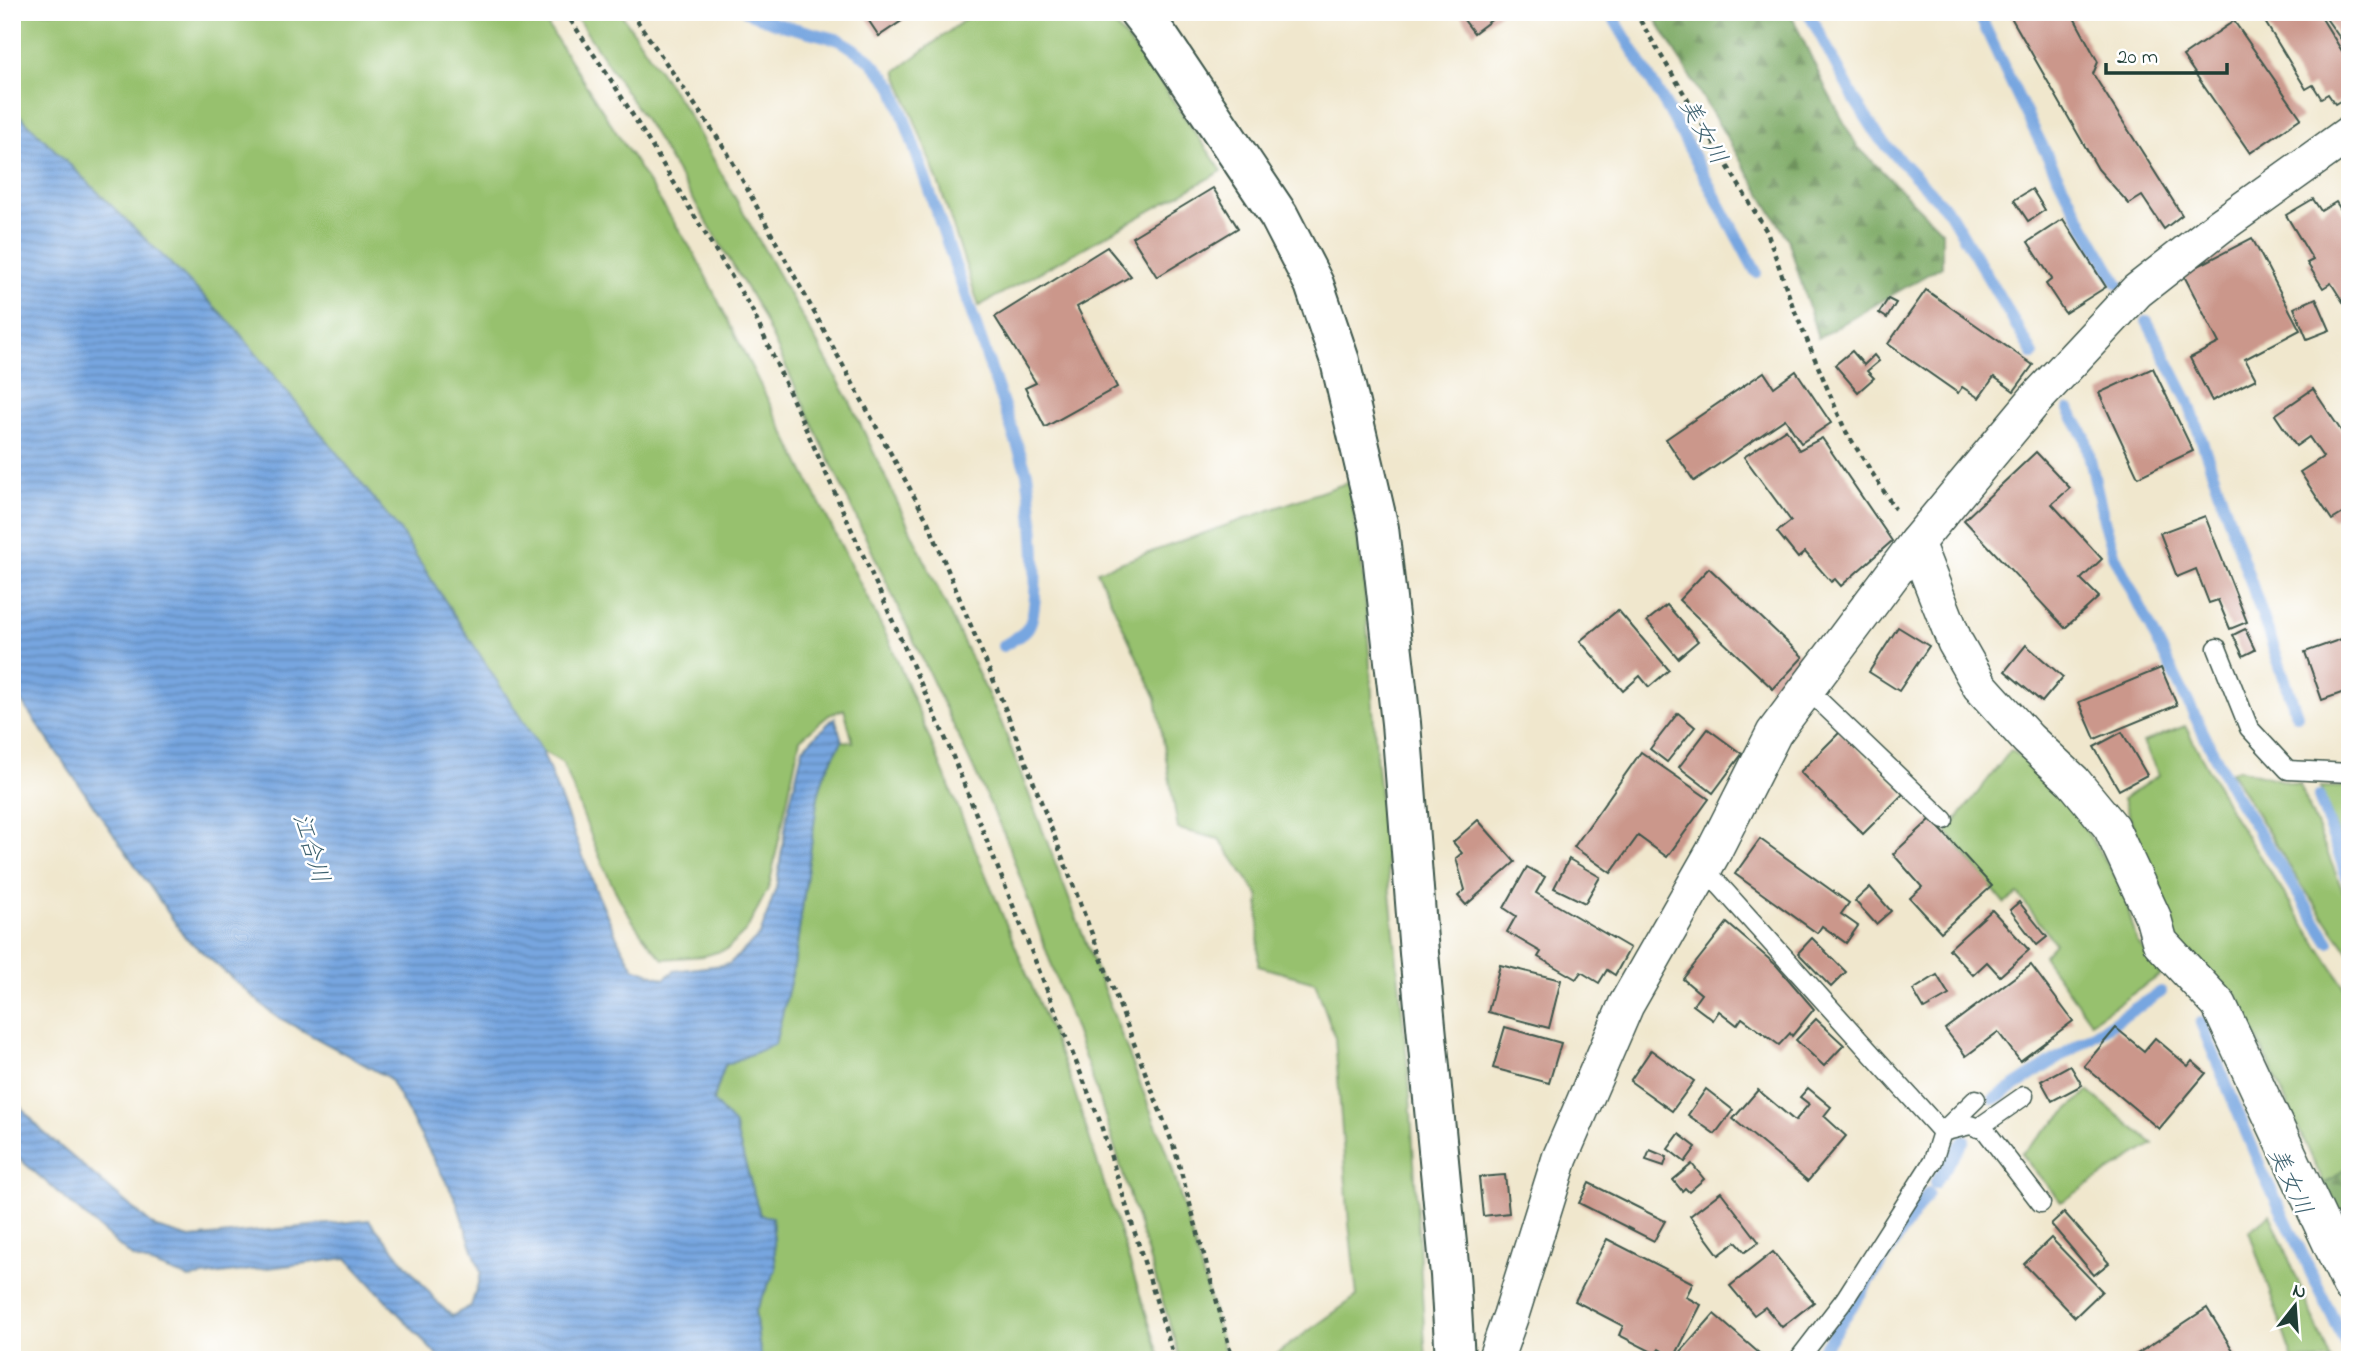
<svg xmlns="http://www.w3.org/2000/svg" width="2362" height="1372" font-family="'Indie Flower','Klee One',sans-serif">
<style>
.green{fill:#97c16e;stroke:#5b7f51;stroke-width:2}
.forest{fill:url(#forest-firs);stroke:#4c724a;stroke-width:2}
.water{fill:url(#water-rules);stroke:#4b728a;stroke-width:2}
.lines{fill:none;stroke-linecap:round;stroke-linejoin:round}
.stream{stroke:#77a6e0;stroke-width:12}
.building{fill:#cb978b}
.service-casing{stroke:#3e564b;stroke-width:21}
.minor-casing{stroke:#3e564b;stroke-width:38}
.tertiary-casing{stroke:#3e564b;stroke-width:42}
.path{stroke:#3e564b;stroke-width:4.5;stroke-dasharray:5 5;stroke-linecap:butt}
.service{stroke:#fff;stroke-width:18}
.minor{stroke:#fff;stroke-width:35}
.tertiary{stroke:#fff;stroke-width:38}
.labels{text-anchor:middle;stroke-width:5;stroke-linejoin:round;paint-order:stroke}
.water-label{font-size:24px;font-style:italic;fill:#3e6270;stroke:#fff}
</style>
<defs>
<pattern id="forest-firs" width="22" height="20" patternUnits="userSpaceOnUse" patternTransform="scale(1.75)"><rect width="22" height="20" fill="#79a761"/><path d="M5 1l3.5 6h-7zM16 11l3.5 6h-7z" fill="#638951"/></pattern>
<pattern id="water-rules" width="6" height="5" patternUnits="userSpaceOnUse" patternTransform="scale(1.75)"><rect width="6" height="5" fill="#77a6e0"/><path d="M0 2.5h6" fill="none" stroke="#6188b6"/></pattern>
</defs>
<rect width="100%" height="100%" fill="#fff"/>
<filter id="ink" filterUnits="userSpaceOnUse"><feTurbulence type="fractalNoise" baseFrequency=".0143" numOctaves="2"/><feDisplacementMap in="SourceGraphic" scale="14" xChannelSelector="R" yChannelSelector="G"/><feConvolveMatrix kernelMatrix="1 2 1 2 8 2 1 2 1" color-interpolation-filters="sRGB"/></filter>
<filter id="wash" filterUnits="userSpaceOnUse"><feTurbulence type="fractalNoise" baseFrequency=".00686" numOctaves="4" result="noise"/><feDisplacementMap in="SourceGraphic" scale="28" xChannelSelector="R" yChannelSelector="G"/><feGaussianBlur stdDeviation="1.57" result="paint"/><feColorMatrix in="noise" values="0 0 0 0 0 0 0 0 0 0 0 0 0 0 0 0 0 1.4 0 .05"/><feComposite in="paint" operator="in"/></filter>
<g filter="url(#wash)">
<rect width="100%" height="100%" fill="#f0e7cd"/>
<g class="green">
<path d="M12,12H539L695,255L890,643L1071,1081L1161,1360H761L755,1312L776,1269L772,1217L760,1215L734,1124L713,1102L725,1065L775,1044L794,966L818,796L825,772L842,741L853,742L844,709L829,715L800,739L769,887L746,931L727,949L704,956L663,959C611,906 590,830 563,763L542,751L400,531L232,324L12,108Z"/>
<polygon points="573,12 620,12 685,109 848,398 1001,722 1171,1164 1227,1360 1181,1360 1099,1097 1005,836 759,309 651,129"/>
<polygon points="975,12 1104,12 1149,66 1222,171 979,306 941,190 896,71"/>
<polygon points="1349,482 1364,581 1377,766 1409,1079 1426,1360 1268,1360 1357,1296 1349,1224 1335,1038 1315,982 1258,966 1259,896 1219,839 1178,829 1156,698 1097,571"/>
<polygon points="2185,726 2232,814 2343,984 2350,1026 2348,1167 2324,1184 2238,996 2178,945 2123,799 2159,775 2143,742"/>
<polygon points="2011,750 2041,770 2071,807 2122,887 2137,942 2165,972 2091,1022 2043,956 2055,943 2018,894 2004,903 1947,832"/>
<polygon points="2238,769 2300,785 2350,909 2350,954 2296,877 2231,772"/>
<polygon points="2320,787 2350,787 2350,865"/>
<polygon points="2088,1091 2153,1144 2061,1202 2021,1154"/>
<polygon points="2270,1214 2331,1360 2293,1360 2249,1231"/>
</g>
<g class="forest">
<polygon points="1651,12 1790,12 1827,91 1857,146 1942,231 1942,266 1818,338 1788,239"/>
<polygon points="2350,1151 2350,1245 2324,1184 2348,1167"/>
</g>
<polygon class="water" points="12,108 232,324 400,531 542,751 598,895 620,944 634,968 664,979 674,971 729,964 760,935 776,888 788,811 803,748 835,717 842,741 825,772 818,796 794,966 775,1044 725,1065 713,1101 734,1124 760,1215 772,1217 776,1269 755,1312 761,1360 441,1360 347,1258 189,1278 132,1257 22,1161 12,1148 12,1097 42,1131 156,1228 190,1238 369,1220 438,1303 452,1316 471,1306 481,1273 455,1198 389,1078 274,1015 185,937 12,688"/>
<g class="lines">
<g class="stream">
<path d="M747,12L774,23L840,40L869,59L893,86L1027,473C1032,504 1042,601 1029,626C1025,634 1011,641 1003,646"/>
<polyline points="1610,12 1668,109 1756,272"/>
<polyline points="1808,12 1855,100 1880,139 1950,213 2033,354"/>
<path d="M1978,12C2021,105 2065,196 2118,284"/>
<polyline points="2147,321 2188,401 2297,715"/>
<polyline points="2069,410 2085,437 2104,520 2115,557 2233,792 2329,942"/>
<polyline points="2319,797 2350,885"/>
<polyline points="2201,1023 2262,1171 2350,1353"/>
<polyline points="1994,1099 2161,992"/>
<polyline points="1935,1183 1964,1140"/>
<polyline points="1816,1360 1928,1193"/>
</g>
</g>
<g id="blocks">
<g class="building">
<polygon points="863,12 915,12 879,36"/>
<polygon points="1458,12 1502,12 1474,33"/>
<polygon points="2008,12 2071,12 2098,62 2093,74 2182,215 2164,229 2142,196 2129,204 2098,169"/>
<polygon points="2241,12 2257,12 2245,19"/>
<polygon points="2259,12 2318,12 2350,64 2350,68 2347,70 2350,76 2350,95 2335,104 2328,94 2321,98 2313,85 2306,89"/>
<polygon points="2333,12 2350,12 2350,52 2325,17"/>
<polygon points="2234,21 2301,118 2250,153 2183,56"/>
<polygon points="1213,188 1238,228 1157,277 1132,237"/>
<polygon points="2032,189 2045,210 2028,221 2014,200"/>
<polygon points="2313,199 2321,211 2336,202 2350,224 2350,313 2331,283 2323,288 2307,263 2313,260 2286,215"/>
<polygon points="2063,219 2106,287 2065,313 2046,284 2052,279 2028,242"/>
<polygon points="2252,238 2300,330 2245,359 2256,379 2212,401 2190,358 2219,343 2183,274"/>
<polygon points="1107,247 1131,276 1077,307 1117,387 1045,427 1025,388 1036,383 995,317"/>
<polygon points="1926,290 2033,365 2014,391 1994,377 1979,398 1962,387 1958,393 1888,344"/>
<polygon points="2316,298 2330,330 2307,339 2294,308"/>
<polygon points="1888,299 1896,303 1887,318 1879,313"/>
<polygon points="1852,351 1864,365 1874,355 1879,361 1867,371 1874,378 1858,392 1835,365"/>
<polygon points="2153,368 2193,451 2138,477 2099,393"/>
<polygon points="1796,371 1831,423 1801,443 1785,419 1694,481 1666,439 1764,372 1774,387"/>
<polygon points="2313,389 2350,444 2350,509 2332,520 2300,472 2323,457 2309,437 2296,446 2275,415"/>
<polygon points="1786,429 1799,450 1822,438 1892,541 1841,586 1835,579 1831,582 1805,552 1798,558 1777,532 1791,521 1744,457"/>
<polygon points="2036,452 2070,488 2052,504 2102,559 2081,579 2099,597 2065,628 1964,520"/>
<polygon points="2205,516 2247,622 2230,629 2218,600 2209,603 2196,569 2177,577 2160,533"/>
<polygon points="1709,568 1803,657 1773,689 1679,600"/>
<polygon points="1667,605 1698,641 1678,658 1647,621"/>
<polygon points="1618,610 1669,670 1649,687 1640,676 1623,691 1580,641"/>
<polygon points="1898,627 1929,646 1899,691 1869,672"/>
<polygon points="2245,629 2255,650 2243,656 2233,635"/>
<polygon points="2350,636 2350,690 2322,700 2305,652"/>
<polygon points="2026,645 2063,677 2042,702 2005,671"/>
<polygon points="2161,668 2177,705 2095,739 2079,702"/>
<polygon points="1678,713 1695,727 1667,762 1650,749"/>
<polygon points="1708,729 1742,754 1713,793 1679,767"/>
<polygon points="1840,732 1903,794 1863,834 1800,772"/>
<polygon points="2122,732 2147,775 2119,790 2094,747"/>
<polygon points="1641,752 1709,799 1667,857 1638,836 1611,873 1574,847"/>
<polygon points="1931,819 1992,886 1941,932 1910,898 1922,887 1893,854"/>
<polygon points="1478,820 1515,862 1466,905 1458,896 1465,890 1456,858 1462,853 1453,842"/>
<polygon points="1760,839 1849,903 1841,914 1858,926 1846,943 1822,926 1817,933 1735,874"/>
<polygon points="1569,859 1600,877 1585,903 1554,888"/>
<polygon points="1527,867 1545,877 1536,893 1630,948 1615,975 1607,970 1599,983 1581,972 1576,979 1538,957 1541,952 1507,932 1516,916 1504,908"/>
<polygon points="1870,887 1891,911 1876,924 1855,901"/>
<polygon points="2019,902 2047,937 2037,945 2010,910"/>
<polygon points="1992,910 2029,950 2000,976 1987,962 1973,975 1949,949"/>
<polygon points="1727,923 1776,965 1814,1009 1792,1036 1790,1033 1779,1045 1742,1018 1737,1025 1719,1011 1713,1020 1693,1005 1701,994 1683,979"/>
<polygon points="1812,938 1846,972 1831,987 1798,953"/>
<polygon points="1500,965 1561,980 1549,1028 1488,1012"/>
<polygon points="2031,965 2073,1021 2020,1061 1998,1032 1966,1056 1945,1029"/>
<polygon points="1937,975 1949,995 1924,1009 1913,990"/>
<polygon points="1816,1019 1844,1045 1824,1066 1796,1040"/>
<polygon points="1505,1027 1561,1043 1549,1083 1493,1068"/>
<polygon points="2116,1028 2144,1051 2155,1038 2188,1066 2192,1061 2206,1073 2159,1129 2084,1066"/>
<polygon points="1651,1050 1694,1081 1672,1111 1630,1081"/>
<polygon points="2070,1065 2082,1085 2052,1101 2041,1081"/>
<polygon points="1808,1088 1831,1107 1824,1116 1846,1136 1808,1181 1733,1119 1758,1090 1795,1121 1809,1104 1800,1097"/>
<polygon points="1706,1089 1733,1110 1715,1134 1688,1115"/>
<polygon points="1679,1134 1696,1147 1685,1162 1668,1149"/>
<polygon points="1650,1150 1667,1157 1664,1166 1646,1160"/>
<polygon points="1692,1164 1704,1179 1689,1192 1685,1188 1682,1191 1673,1180"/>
<polygon points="1505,1175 1509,1213 1483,1216 1479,1177"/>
<polygon points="1589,1183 1665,1221 1654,1241 1579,1203"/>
<polygon points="1721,1192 1759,1242 1745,1252 1736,1242 1719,1255 1690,1216"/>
<polygon points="2064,1212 2109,1263 2094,1275 2051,1224"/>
<polygon points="2051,1238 2102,1291 2075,1317 2024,1264"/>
<polygon points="1607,1239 1693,1283 1686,1297 1701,1305 1674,1358 1659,1349 1656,1354 1619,1335 1623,1326 1575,1301"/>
<polygon points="1773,1252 1814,1302 1782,1327 1765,1307 1754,1315 1730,1286"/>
<polygon points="2207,1308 2239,1360 2128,1360"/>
<polygon points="1714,1314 1767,1360 1684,1360 1678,1355"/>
</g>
</g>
</g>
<g filter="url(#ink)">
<use href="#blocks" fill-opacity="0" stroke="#3e564b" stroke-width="2"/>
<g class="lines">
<g class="service-casing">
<g id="service">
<polyline points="2217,648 2249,728 2288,770 2350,773"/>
<polyline points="1807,689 1944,820"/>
<polyline points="1704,868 1942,1132 1970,1125 1985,1130 2041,1203"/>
<polyline points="1978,1128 2024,1096"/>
<polyline points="1798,1360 1845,1299 1933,1161 1942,1132 1976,1099"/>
</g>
</g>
<g class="minor-casing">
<g id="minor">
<polyline points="1916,543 1955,642 1980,686 2028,739 2073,781 2111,827 2153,917 2160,942 2219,1005 2350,1285"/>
<polyline points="1495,1360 1511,1315 1560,1158 1626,1005 1714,851 1774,733 1916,543 2035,400 2137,291 2220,226 2350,133"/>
</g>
</g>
<g class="tertiary-casing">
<polyline id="tertiary" points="1139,12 1161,40 1279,216 1314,284 1340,361 1379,528 1401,723 1419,953 1450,1275 1455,1360"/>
</g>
<g class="path">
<polyline points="565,12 613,83 752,310 868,566 947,742 1099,1119 1175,1360"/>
<polyline points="631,12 726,150 928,522 1007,713 1175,1150 1233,1360"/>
<polyline points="1635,12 1767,232 1793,307 1845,430 1895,509"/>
</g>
<use href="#service" class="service"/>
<use href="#minor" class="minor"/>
<use href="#tertiary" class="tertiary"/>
</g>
</g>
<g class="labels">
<g class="water-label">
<text transform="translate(1704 131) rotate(61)" y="8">美女川</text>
<text transform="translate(312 848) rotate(73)" y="8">江合川</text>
<text transform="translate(2291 1181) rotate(65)" y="8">美女川</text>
</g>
</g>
<rect width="2362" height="1372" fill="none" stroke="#fff" stroke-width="42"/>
<g transform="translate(2295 1306) rotate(17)" stroke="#ffffff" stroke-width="5" paint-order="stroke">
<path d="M0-5L12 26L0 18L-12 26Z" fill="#1f3d34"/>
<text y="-10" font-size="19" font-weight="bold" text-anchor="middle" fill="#1f3d34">N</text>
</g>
<path d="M2106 63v10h121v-10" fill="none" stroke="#1f3d34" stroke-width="3.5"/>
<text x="2117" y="63" font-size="21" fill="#1f3d34" stroke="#ffffff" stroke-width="5" paint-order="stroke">20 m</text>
</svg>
